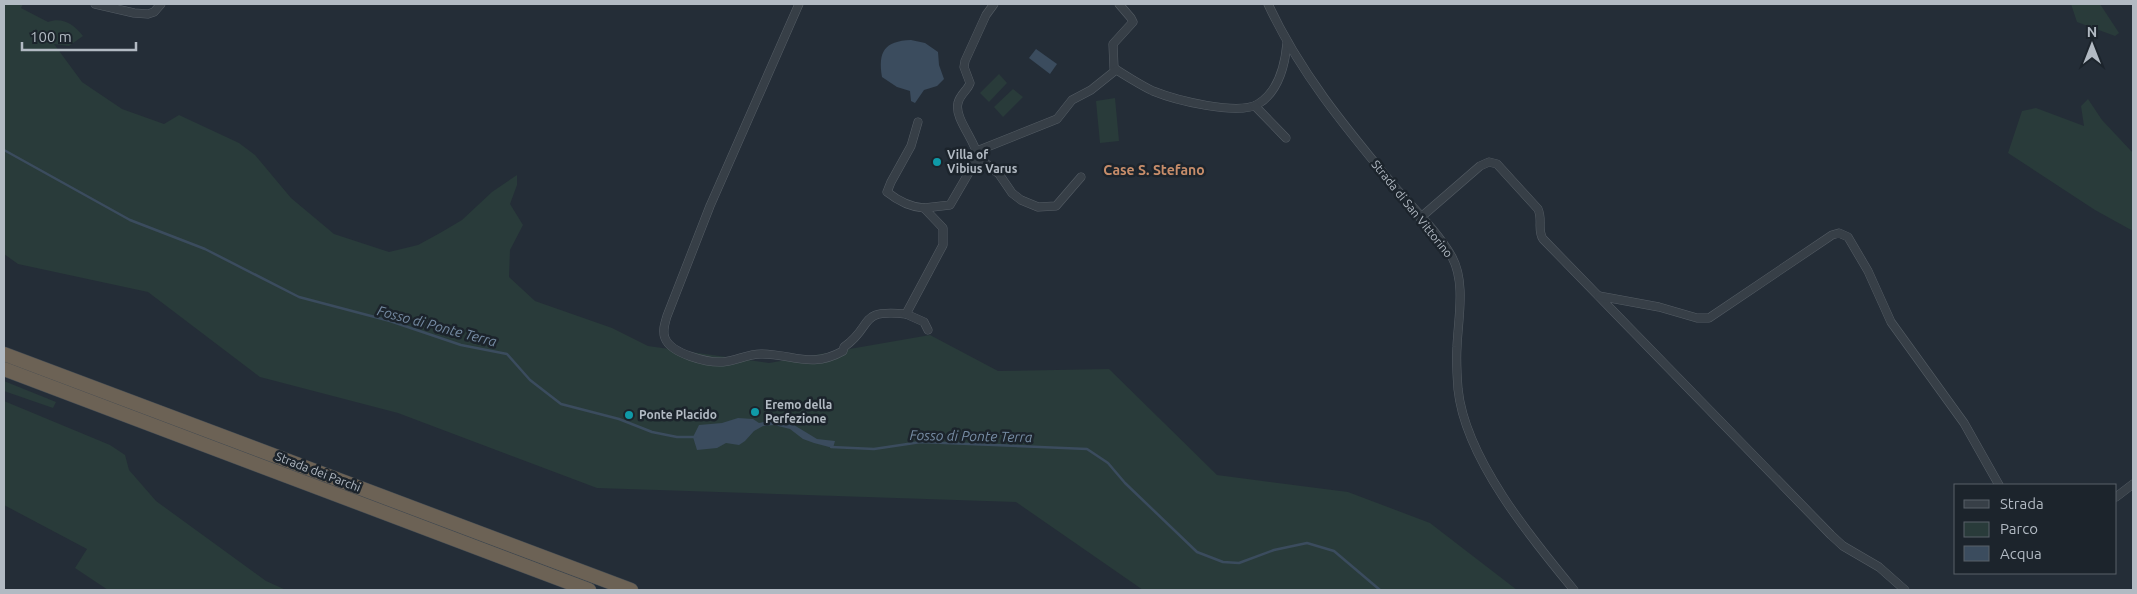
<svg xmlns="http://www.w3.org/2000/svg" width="2137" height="594" font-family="Ubuntu,sans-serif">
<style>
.green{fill:#293b3a}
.water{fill:#3b4c5e}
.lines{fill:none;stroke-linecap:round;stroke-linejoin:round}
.stream{stroke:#3b4c5e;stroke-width:2.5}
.minor-casing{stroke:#555d65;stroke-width:9}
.motorway-casing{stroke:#424a52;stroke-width:15}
.minor{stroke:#373f47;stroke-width:8}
.motorway{stroke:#6c6255;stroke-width:14}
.culture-dot{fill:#0f9aa8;stroke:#1c242c;stroke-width:2}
.labels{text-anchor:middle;stroke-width:5;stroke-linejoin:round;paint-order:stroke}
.poi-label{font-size:12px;font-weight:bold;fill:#b2bac3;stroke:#1c242c;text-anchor:start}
.street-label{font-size:12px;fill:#b2bac3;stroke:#1c242c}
.neighbourhood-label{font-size:14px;font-weight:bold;fill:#c78d6a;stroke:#1c242c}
.water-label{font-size:14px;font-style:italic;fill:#768ca4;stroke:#1c242c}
</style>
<rect width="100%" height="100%" fill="#242d37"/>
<g class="green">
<path d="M4,4H23L21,8L48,22C63,17 73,24 83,36L69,46L54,44L82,82L122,109L164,124L179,115L239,143L255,155L291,198L334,234L389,252L418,245L440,233L462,220L492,192L517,175V185L510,204L523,225L510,250L509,277L535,301L612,328L648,346L769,363L930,335L998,371L1109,369L1217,475L1348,492L1430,523L1517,590H1143L1016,502L597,488L398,413L260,377L148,292L18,264L4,254Z"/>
<polygon points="2071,4 2100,4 2119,33 2115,36 2077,22"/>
<polygon points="999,74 1007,83 989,102 980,93"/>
<polygon points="1013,89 1023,97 1003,117 994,107"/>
<polygon points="1115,98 1119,141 1100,143 1096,101"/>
<polygon points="2088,99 2102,120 2133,153 2133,231 2095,210 2008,153 2022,111 2036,108 2084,126 2081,106"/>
<polygon points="4,381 56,402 53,408 4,391"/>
<polygon points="4,401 110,445 125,455 129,470 156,501 266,581 286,590 108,590 75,568 87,549 4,505"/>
</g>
<g class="water">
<path d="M911,40L925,43L938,52L939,65L944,79L937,86L924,90L915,103L911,101L910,91L897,87L882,77C878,52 884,41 911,40Z"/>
<polygon points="1036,49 1057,64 1050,74 1029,58"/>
<polygon points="738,418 753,419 759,423 778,419 789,422 817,439 835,441 833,448 814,443 803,439 790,429 774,425 763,426 754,431 745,441 739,445 726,443 717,448 697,450 693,437 699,425 722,423"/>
</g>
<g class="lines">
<g class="stream">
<polyline points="4,150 130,220 205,249 299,297 390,321 461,345 507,354 530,380 561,404 619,419 652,432 677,437 695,437"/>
<polyline points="831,447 874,449 921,442 1087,449 1108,463 1125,483 1197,552 1223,562 1239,563 1274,550 1307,543 1334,551 1380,590"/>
</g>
<g class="minor-casing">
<g id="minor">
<polyline points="95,4 134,13 148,14 154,12 161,4"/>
<path d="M799,4L710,206L667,316C665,323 662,331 665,338C671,354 708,363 723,362C736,361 747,354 761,354C793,354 811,369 843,351L844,347C875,325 856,309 906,314"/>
<path d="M1119,4L1131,18L1133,22L1113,44L1114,68C1121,73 1144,87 1153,91C1175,100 1238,116 1258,104C1278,92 1285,65 1287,43"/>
<path d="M1268,4C1300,73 1346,128 1394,186C1413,208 1438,232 1452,257C1466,283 1458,319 1457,347C1456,361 1457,375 1458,389C1465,458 1531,538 1574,590"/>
<polyline points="1255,106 1286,138"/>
<path d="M918,122L911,146L891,182L887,192C897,200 910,207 924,208"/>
<polyline points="977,151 1057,119 1072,100 1091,90 1116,70"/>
<polyline points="978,157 999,174 1012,193 1021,200 1038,207 1056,206 1081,177"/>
<path d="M1420,218L1480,166L1489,162L1497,164L1538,209C1543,220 1537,230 1543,239L1831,535L1843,546L1879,567L1905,590"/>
<polyline points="1599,296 1659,307 1697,318 1709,318 1832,235 1839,233 1848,237 1868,271 1891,322 1964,423 1999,485"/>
<path d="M928,330L924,322L906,314L943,245V228L924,208L950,205L978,157C975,140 954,118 958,103C960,94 968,90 970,83L964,67L965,61L986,15L994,4"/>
<polyline points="2116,497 2133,484"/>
</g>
</g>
<g class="motorway-casing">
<g id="motorway">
<polyline points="4,354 631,590"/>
<polyline points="4,369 589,590"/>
</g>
</g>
<use href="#minor" class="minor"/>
<use href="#motorway" class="motorway"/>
</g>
<g class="culture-dot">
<circle cx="937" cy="162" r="5"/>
<circle cx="755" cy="412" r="5"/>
<circle cx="629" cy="415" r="5"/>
</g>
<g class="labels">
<g class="poi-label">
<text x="947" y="159">Villa of<tspan x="947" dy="14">Vibius Varus</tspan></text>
<text x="765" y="409">Eremo della<tspan x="765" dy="14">Perfezione</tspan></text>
<text x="639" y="419">Ponte Placido</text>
</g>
<g class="street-label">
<text transform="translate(1412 209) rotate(51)" y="4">Strada di San Vittorino</text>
<text transform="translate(318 472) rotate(21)" y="4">Strada dei Parchi</text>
</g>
<g class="neighbourhood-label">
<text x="1154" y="175">Case S. Stefano</text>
</g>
<g class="water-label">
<text transform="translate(437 326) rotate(15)" y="5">Fosso di Ponte Terra</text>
<text transform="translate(971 436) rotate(1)" y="5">Fosso di Ponte Terra</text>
</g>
</g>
<rect width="2137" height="594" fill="none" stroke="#b2bac3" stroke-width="10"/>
<rect x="1954" y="484" width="162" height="90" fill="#1c242c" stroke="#586068"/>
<rect x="1964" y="500" width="25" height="8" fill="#373f47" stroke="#586068"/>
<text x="2000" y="509" font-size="15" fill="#b2bac3">Strada</text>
<rect x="1964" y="522" width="25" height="15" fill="#293b3a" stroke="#586068"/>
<text x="2000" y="534" font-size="15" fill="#b2bac3">Parco</text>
<rect x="1964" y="546" width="25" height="15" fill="#3b4c5e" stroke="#586068"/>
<text x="2000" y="559" font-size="15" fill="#b2bac3">Acqua</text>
<g transform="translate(2092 45)" stroke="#1c242c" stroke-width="4" paint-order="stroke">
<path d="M0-4L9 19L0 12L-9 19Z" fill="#b2bac3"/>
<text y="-8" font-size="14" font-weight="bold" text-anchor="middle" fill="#b2bac3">N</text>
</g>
<path d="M22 42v8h114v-8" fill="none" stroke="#b2bac3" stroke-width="2.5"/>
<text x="30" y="42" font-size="15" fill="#b2bac3" stroke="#1c242c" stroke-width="4" paint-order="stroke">100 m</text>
</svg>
